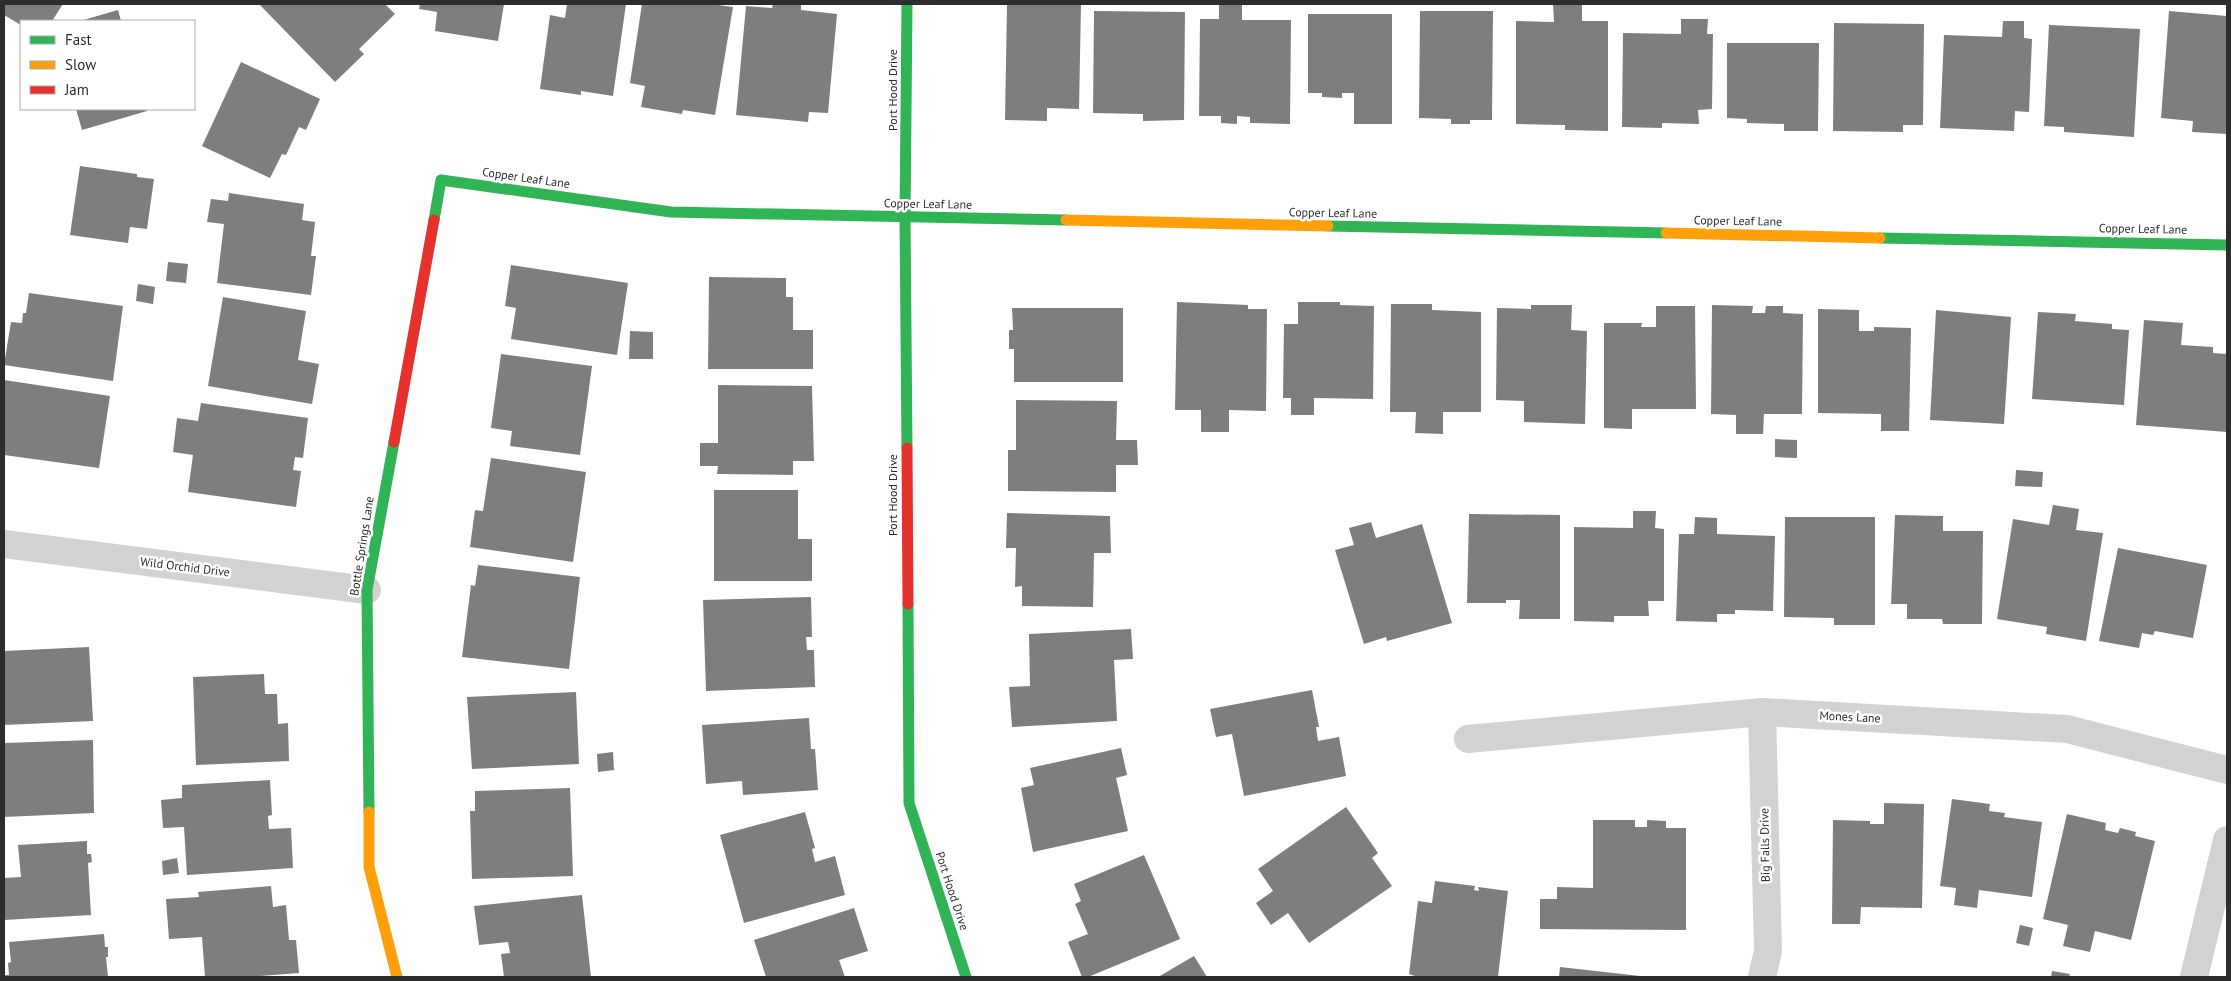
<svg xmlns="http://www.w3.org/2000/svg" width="2231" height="981" font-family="'PT Sans',sans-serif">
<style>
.building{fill:#7e7e7e}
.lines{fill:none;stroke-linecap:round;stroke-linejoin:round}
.street{stroke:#d2d2d2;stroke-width:28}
.fast{stroke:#30b455;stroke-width:11}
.slow{stroke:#ff9f0a;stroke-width:11}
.jam{stroke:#e5322d;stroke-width:11}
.labels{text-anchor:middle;stroke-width:5;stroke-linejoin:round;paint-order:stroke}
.street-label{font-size:12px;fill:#2d2d2d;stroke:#fff}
</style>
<rect width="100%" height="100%" fill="#fff"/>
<g class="building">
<polygon points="4,4 63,4 52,21 21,21 21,25 4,15"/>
<polygon points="259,4 385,4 395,14 359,49 364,54 335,82"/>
<polygon points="420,4 504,4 498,41 435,31 437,12 419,9"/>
<polygon points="567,4 626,4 613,96 581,91 581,95 540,89 550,15 565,18"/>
<polygon points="642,4 711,4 733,7 715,115 683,110 682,114 641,107 645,86 630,83"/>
<polygon points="773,4 801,4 801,10 837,14 828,113 809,112 808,122 736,115 746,6 772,8"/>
<polygon points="1007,4 1081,4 1079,109 1047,108 1047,121 1005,120"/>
<polygon points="1219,4 1242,4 1242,20 1291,20 1290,124 1250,123 1250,117 1237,116 1237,124 1221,123 1221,116 1199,116 1200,19 1219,19"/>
<polygon points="1553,4 1582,4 1582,21 1608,21 1608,131 1565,130 1565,125 1516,124 1516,21 1554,22"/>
<polygon points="118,10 121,21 80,21"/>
<polygon points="1094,11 1185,12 1184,120 1143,121 1143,114 1093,113"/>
<polygon points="1420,11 1493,11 1492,120 1470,120 1470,124 1451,124 1451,119 1419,118"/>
<polygon points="2169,11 2227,16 2227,134 2192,132 2193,121 2161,118"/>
<polygon points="1308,14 1392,14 1392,124 1354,124 1354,93 1342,93 1342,98 1322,97 1322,93 1308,93"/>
<polygon points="1681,19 1708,19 1707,34 1713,34 1712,109 1698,110 1699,124 1662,123 1662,128 1622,127 1623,33 1681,34"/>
<polygon points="2003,21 2024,21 2024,38 2032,39 2029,112 2015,111 2014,131 1940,128 1944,35 2002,37"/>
<polygon points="1834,23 1924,24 1923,125 1903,125 1903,132 1833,131"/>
<polygon points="2049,25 2140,29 2134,137 2064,132 2064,127 2044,126"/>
<polygon points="1727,43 1819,43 1818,131 1784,131 1784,124 1747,123 1747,119 1727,118"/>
<polygon points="241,62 320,99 306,130 299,127 286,155 282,154 270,178 202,146"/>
<polygon points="76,109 146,109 147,111 82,130"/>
<polygon points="80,166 137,174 137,177 154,179 147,229 130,227 128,243 70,235"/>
<polygon points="229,193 304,204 302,220 315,222 311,256 316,256 311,295 217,283 224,224 207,222 211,199 228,201"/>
<polygon points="168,262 188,264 186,283 166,281"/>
<polygon points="511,265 628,283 617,355 511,339 516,308 505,306"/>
<polygon points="709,277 786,278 786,297 793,297 793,330 813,330 813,369 708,369"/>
<polygon points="138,284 155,287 153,304 136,301"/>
<polygon points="29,293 123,306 113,381 4,365 11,322 22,323 23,313 26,313"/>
<polygon points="223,297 306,311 298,360 319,364 312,404 208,386"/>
<polygon points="1177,302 1248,305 1248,309 1267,309 1266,411 1229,410 1229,432 1201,432 1201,410 1175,410"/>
<polygon points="1298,302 1340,302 1340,305 1374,306 1373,399 1314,398 1314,415 1291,415 1291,398 1283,398 1284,324 1298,324"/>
<polygon points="1391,304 1432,304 1432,310 1481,312 1481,412 1443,412 1443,434 1415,433 1416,412 1390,412"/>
<polygon points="1531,305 1572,305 1571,330 1587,331 1585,424 1524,422 1524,401 1496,400 1497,308 1531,309"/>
<polygon points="1712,305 1753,306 1752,313 1765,313 1766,306 1783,306 1783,313 1803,314 1802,414 1764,414 1763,434 1736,434 1736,415 1711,414"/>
<polygon points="1656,306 1695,306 1696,409 1632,409 1632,429 1604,428 1604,323 1642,323 1641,327 1656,327"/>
<polygon points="1012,308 1123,308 1123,382 1014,382 1014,349 1009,349 1009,330 1013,330"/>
<polygon points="1818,309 1859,310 1859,331 1874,331 1874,327 1911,328 1909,431 1881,431 1881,414 1818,413"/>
<polygon points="1936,310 2011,317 2004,424 1930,420"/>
<polygon points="2038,312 2076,314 2075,321 2112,324 2112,329 2129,330 2124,405 2032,399"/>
<polygon points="2144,320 2183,323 2181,345 2213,347 2213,353 2227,354 2227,432 2136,425"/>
<polygon points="630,331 653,332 653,359 629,359"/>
<polygon points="501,354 592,366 580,455 510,446 512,431 491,428"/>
<polygon points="4,380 110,396 99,468 4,455"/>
<polygon points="718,385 812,386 814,461 793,461 793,475 717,474 718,466 700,466 700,443 718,443"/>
<polygon points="1016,400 1117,401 1116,440 1137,440 1138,465 1116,465 1116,492 1008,491 1008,450 1016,450"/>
<polygon points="201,403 308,418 303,458 295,457 293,470 301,471 296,507 188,492 193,455 173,452 177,418 198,421"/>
<polygon points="1775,439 1797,440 1797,458 1775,457"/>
<polygon points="491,458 586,472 573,562 470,547 475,510 483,511"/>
<polygon points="2016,470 2043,472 2042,487 2015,486"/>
<polygon points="714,490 798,490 798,539 812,539 812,581 714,581"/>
<polygon points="2053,505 2079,509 2076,530 2103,533 2086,641 2046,634 2047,627 1997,619 2013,519 2049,525"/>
<polygon points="1633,511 1656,511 1655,528 1664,529 1664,601 1648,601 1649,616 1614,616 1614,622 1574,621 1574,527 1633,528"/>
<polygon points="1007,513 1110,516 1111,553 1094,553 1093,607 1022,606 1022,586 1015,587 1016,548 1006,548"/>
<polygon points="1469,514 1560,515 1560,619 1519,619 1520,600 1506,600 1506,603 1467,603"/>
<polygon points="1895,515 1943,516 1943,531 1983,531 1982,624 1943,624 1942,619 1907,619 1907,604 1891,604"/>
<polygon points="1695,517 1717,518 1717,534 1775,536 1773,611 1735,610 1735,614 1717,614 1717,622 1676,621 1679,534 1694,534"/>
<polygon points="1785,517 1875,517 1875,625 1834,625 1834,618 1784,617"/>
<polygon points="1371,522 1376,538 1422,524 1452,623 1387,641 1386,637 1364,644 1335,550 1354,545 1349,528"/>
<polygon points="2118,548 2207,565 2193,638 2155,631 2153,635 2142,633 2139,648 2099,641"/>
<polygon points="478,565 580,577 569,669 462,657 471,585 475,586"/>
<polygon points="811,597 812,637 806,637 807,650 814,650 815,687 706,691 703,600"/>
<polygon points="1131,629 1133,659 1114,660 1117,721 1012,727 1009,687 1030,686 1029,634"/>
<polygon points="89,647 93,721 4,725 4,651"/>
<polygon points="264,674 265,694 277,694 278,724 288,723 289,761 196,765 193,677"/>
<polygon points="1312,690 1319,727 1316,727 1318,741 1339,737 1346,776 1244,796 1232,734 1216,737 1210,709"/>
<polygon points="576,692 579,764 472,769 467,697"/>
<polygon points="809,718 811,749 815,749 818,790 743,795 742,781 706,784 702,725"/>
<polygon points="93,740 94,813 4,817 4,743"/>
<polygon points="1121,748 1127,775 1116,778 1128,831 1033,852 1021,788 1034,785 1030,768"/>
<polygon points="613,752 614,770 598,772 597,754"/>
<polygon points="270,780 272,815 268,816 269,829 291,828 293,868 187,875 184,827 163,828 161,800 182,798 182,785"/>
<polygon points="570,788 573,876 472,879 470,811 475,811 475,791"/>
<polygon points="1952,799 1990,804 1989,811 2005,813 2004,817 2042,822 2032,897 1979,890 1977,908 1954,905 1956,888 1940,886"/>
<polygon points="1884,803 1924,804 1922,908 1861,907 1860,924 1832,924 1833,820 1870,821 1870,824 1884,824"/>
<polygon points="1346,807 1378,853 1372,858 1392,886 1309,943 1288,913 1271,925 1256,903 1273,891 1258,869"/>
<polygon points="805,812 815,848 812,849 815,862 835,856 845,895 744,923 720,835"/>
<polygon points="2067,814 2106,823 2105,830 2118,833 2120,828 2136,832 2135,836 2155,841 2131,940 2095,931 2090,952 2063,946 2068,925 2043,919"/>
<polygon points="1593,820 1635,820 1635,827 1647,827 1647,820 1666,821 1666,828 1686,828 1686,930 1540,929 1540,899 1557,899 1557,887 1593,888"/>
<polygon points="87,841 87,854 91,854 92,862 88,863 91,915 4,920 4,878 21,877 18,845"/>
<polygon points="1144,855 1180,939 1088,977 1082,977 1068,942 1088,934 1075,904 1081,901 1074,884"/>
<polygon points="177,858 179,873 163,875 162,861"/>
<polygon points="1435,881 1475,886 1474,890 1479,891 1478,887 1508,891 1498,977 1418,977 1409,974 1418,901 1432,903"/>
<polygon points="271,886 273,907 286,905 289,940 296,940 299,973 248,977 205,977 202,937 169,939 166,899 199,897 198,892"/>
<polygon points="582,895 591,977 504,977 501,954 510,953 508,942 479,945 474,906"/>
<polygon points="854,908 868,951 839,960 845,977 766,977 754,940"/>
<polygon points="2020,925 2033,928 2029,946 2016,943"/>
<polygon points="104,934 105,947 108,947 108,957 106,957 108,977 4,977 4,975 9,975 8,963 11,962 9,942"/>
<polygon points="1194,956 1207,977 1158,977"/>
<polygon points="1560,967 1640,976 1640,977 1559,977"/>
<polygon points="2052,971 2070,974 2069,977 2051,977"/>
</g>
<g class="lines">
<g class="street">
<polyline points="4,544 367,590"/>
<polyline points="1468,739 1762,712 2067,729 2227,770"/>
<polyline points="1762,977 1768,951 1762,712"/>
<polyline points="2194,977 2227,840"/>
</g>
<g class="fast">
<polyline points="434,220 441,180 671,212 1066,220"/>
<polyline points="1328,226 1666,233"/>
<polyline points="1880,238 2227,245"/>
<polyline points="907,448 905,218 907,4"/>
<polyline points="908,604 909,803 966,977"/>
<polyline points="369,812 367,590 394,442"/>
</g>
<g class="slow">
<polyline points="1066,220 1328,226"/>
<polyline points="1666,233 1880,238"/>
<polyline points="369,812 369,867 397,977"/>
</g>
<g class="jam">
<polyline points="394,442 434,220"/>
<polyline points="907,448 908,604"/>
</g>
</g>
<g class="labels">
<g class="street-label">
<text transform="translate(893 90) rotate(-90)" y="4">Port Hood Drive</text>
<text transform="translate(526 178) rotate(8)" y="4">Copper Leaf Lane</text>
<text transform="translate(928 204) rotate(1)" y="4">Copper Leaf Lane</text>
<text transform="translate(1333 213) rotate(1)" y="4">Copper Leaf Lane</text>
<text transform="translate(1738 221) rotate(1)" y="4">Copper Leaf Lane</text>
<text transform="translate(2143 229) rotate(1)" y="4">Copper Leaf Lane</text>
<text transform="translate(893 495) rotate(-90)" y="4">Port Hood Drive</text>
<text transform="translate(362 546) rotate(-81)" y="4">Bottle Springs Lane</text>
<text transform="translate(185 567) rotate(7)" y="4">Wild Orchid Drive</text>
<text transform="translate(1850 717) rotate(3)" y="4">Mones Lane</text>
<text transform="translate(1765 845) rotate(-91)" y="4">Big Falls Drive</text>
<text transform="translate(952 891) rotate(72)" y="4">Port Hood Drive</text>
</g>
</g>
<rect width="2231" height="981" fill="none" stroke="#2d2d2d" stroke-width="10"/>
<rect x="20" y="20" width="175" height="90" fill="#ffffff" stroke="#ababab"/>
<rect x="30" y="36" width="25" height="8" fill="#30b455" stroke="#ababab"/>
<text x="65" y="45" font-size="15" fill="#2d2d2d">Fast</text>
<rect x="30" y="61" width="25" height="8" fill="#ff9f0a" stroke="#ababab"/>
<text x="65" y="70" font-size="15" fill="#2d2d2d">Slow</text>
<rect x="30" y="86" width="25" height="8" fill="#e5322d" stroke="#ababab"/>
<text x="65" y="95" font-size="15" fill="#2d2d2d">Jam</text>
</svg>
